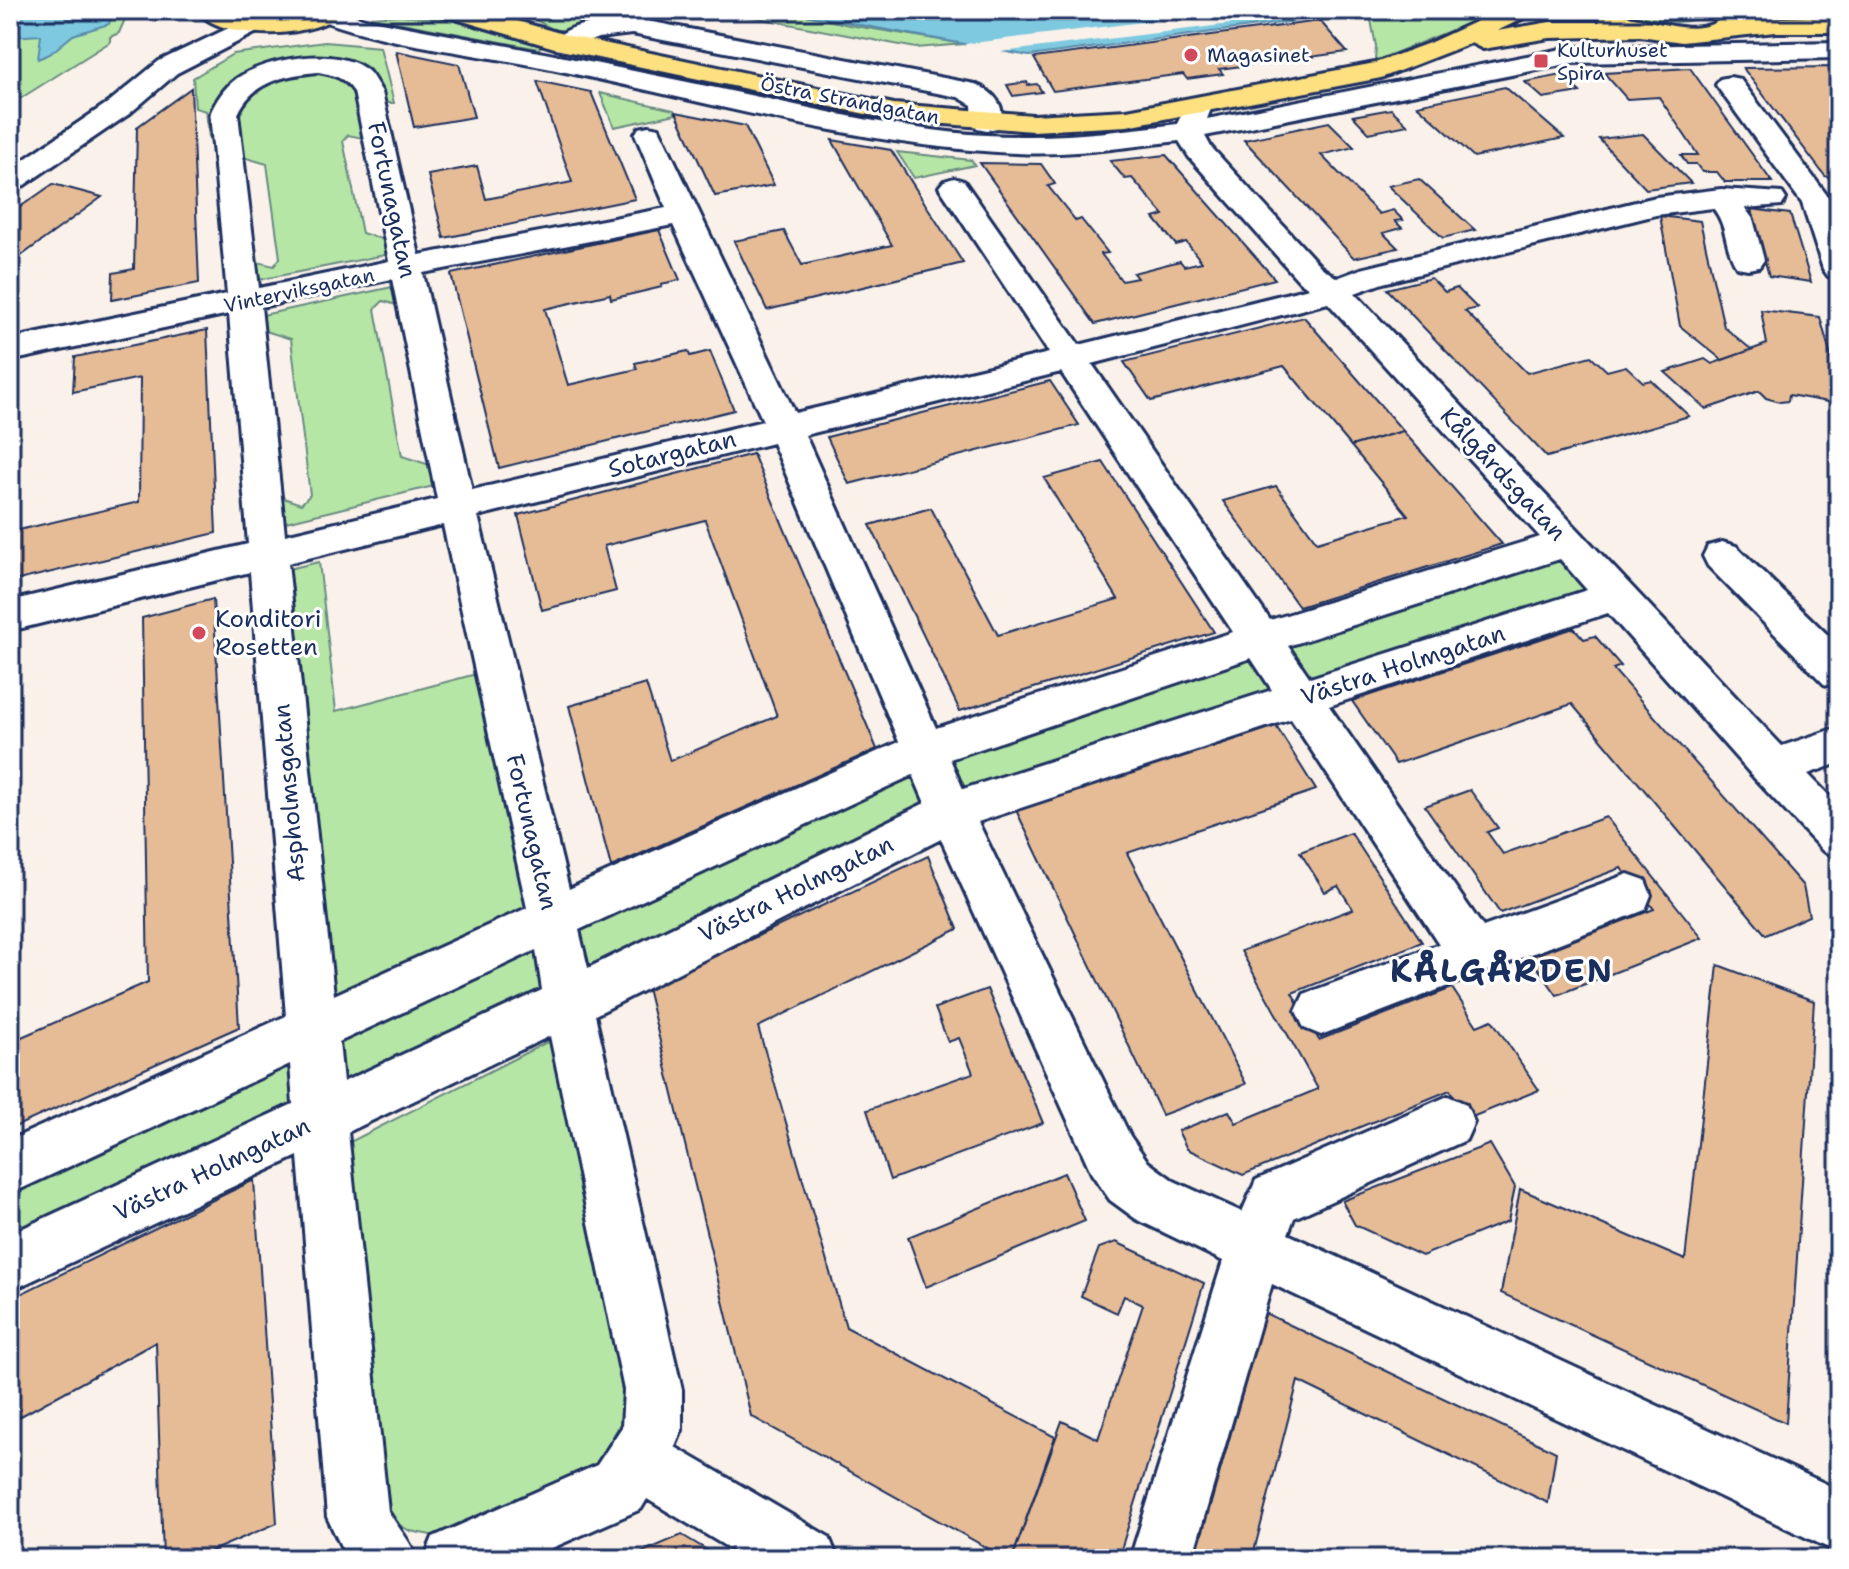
<svg xmlns="http://www.w3.org/2000/svg" width="1849" height="1569" font-family="'Shantell Sans',sans-serif">
<style>
.green{fill:#b6e6a5;stroke:#688a82;stroke-width:2}
.water{fill:#7ec9df;stroke:#568bab;stroke-width:2}
.pier{fill:#faf2ea}
.building{fill:#e6bc97;stroke:#1b2f5e;stroke-width:2}
.lines{fill:none;stroke-linecap:round;stroke-linejoin:round}
.minor-casing{stroke:#1b2f5e;stroke-width:6}
.major-casing{stroke:#1b2f5e;stroke-width:6}
.minor{fill:#fff;fill-rule:evenodd}
.major{fill:#fde080;fill-rule:evenodd}
.poi-dot{fill:#d1495b;stroke:#fff;stroke-width:3}
.labels{text-anchor:middle;stroke-width:6;stroke-linejoin:round;paint-order:stroke}
.far-poi-label{font-size:20px;fill:#1b2f5e;stroke:#fff;text-anchor:start}
.far-street-label{font-size:20px;fill:#1b2f5e;stroke:#fff}
.street-label{font-size:24px;fill:#1b2f5e;stroke:#fff}
.poi-label{font-size:24px;fill:#1b2f5e;stroke:#fff;text-anchor:start}
.district-label{font-size:32px;font-weight:bold;letter-spacing:2px;fill:#1b2f5e;stroke:#fff}
</style>
<rect width="100%" height="100%" fill="#faf2ea"/>
<filter id="ink" filterUnits="userSpaceOnUse"><feTurbulence type="fractalNoise" baseFrequency=".0125" numOctaves="2"/><feDisplacementMap in="SourceGraphic" scale="16" xChannelSelector="R" yChannelSelector="G"/><feConvolveMatrix kernelMatrix="1 2 1 2 8 2 1 2 1" color-interpolation-filters="sRGB"/></filter>
<g filter="url(#ink)">
<g class="green">
<polygon points="10,10 129,10 119,33 110,37 110,42 10,105"/>
<polygon points="529,10 625,10 563,30 554,30 525,14"/>
<polygon points="714,10 793,12 849,25 965,44 916,48"/>
<polygon points="1369,10 1502,10 1375,61 1376,46"/>
<path d="M1621,10H1711C1689,31 1647,19 1621,10Z"/>
<polygon points="399,15 448,19 541,46 539,49 370,17"/>
<path d="M325,42L380,47L394,103H380C378,92 377,76 368,68C347,51 277,62 252,70C238,75 227,84 218,96L214,135L209,138L206,111L195,108L193,78L233,54Z"/>
<polygon points="309,71 333,73 354,83 368,139 348,135 343,141 362,233 388,241 390,254 258,280 253,261 274,266 280,258 267,164 243,157 237,107 261,82"/>
<polygon points="600,93 674,110 676,114 614,127"/>
<polygon points="897,152 971,160 975,165 914,178"/>
<polygon points="397,286 403,307 383,301 375,309 402,456 436,467 438,485 282,523 275,495 301,504 310,495 291,339 259,329 258,316"/>
<polygon points="1570,556 1596,585 956,797 10,1246 10,1190 939,762"/>
<polygon points="319,562 336,711 480,673 529,905 327,997 288,569"/>
<polygon points="559,1036 630,1387 624,1416 603,1456 583,1478 436,1536 410,1531 387,1518 344,1145"/>
</g>
<g class="water">
<polygon points="10,10 66,10 68,18 89,19 112,14 109,24 73,35 50,54 38,59 41,35 10,37"/>
<polygon points="779,10 1312,10 1319,18 1029,56"/>
</g>
<polygon class="pier" points="1240,10 1318,10 1320,13 993,53 967,48 965,44"/>
<g class="building">
<polygon points="1320,21 1347,52 1219,69 1223,74 1187,79 1183,74 1053,91 1034,58"/>
<polygon points="396,51 459,64 474,117 414,127"/>
<polygon points="1839,67 1839,104 1830,104 1839,115 1839,182 1825,176 1743,68"/>
<polygon points="1690,68 1772,182 1725,182 1717,172 1702,172 1696,164 1687,164 1681,155 1698,155 1659,97 1627,99 1604,73"/>
<polygon points="1562,75 1580,92 1543,98 1525,82"/>
<polygon points="537,81 591,92 635,199 444,238 428,175 477,166 486,199 572,182"/>
<polygon points="1027,82 1028,85 1037,84 1042,92 1013,96 1007,85"/>
<polygon points="1505,87 1564,138 1474,157 1417,105"/>
<polygon points="191,88 199,283 112,300 113,273 134,269 137,127"/>
<polygon points="1391,109 1408,125 1369,133 1353,116"/>
<polygon points="676,112 745,126 774,185 715,196"/>
<polygon points="1329,122 1354,147 1321,155 1379,214 1393,210 1403,220 1395,221 1402,228 1383,233 1398,248 1354,258 1244,140"/>
<polygon points="1643,134 1691,183 1646,189 1599,139"/>
<polygon points="832,140 891,150 963,263 767,310 734,241 784,231 802,265 892,245"/>
<polygon points="1166,155 1275,279 1095,324 980,163 1041,164 1055,184 1048,186 1076,221 1081,219 1108,253 1101,254 1122,281 1137,278 1133,273 1180,261 1184,266 1202,262 1186,242 1176,245 1154,218 1164,215 1132,178 1125,179 1110,161"/>
<polygon points="1419,179 1475,230 1443,238 1388,186"/>
<polygon points="53,184 102,197 10,264 10,214"/>
<polygon points="1751,209 1790,214 1811,282 1769,276"/>
<polygon points="1660,216 1700,221 1724,327 1752,350 1722,360 1680,326"/>
<polygon points="659,230 680,280 661,284 662,287 611,299 610,294 545,309 568,385 637,369 635,363 688,351 690,356 710,351 734,410 499,468 451,274"/>
<polygon points="1431,278 1445,292 1457,288 1477,308 1465,311 1527,373 1591,356 1607,371 1626,366 1643,382 1651,380 1689,416 1547,457 1387,289"/>
<polygon points="1761,310 1820,317 1839,386 1839,404 1789,395 1788,401 1780,402 1766,398 1759,391 1706,409 1665,372 1705,359 1712,364 1767,344"/>
<polygon points="1304,317 1403,431 1351,446 1284,366 1151,401 1124,362"/>
<polygon points="207,330 216,533 10,582 10,532 139,502 140,378 73,392 75,357"/>
<polygon points="1050,381 1079,425 849,484 827,437"/>
<polygon points="1403,431 1502,544 1299,607 1223,501 1276,486 1317,542 1408,515 1351,446"/>
<polygon points="753,454 877,749 611,867 569,706 646,684 670,761 777,716 705,520 604,546 616,591 542,610 518,515"/>
<polygon points="1103,462 1214,632 960,711 870,525 931,508 998,635 1118,599 1044,478"/>
<polygon points="213,599 239,1027 10,1129 10,1042 148,982 142,618"/>
<polygon points="1574,628 1584,639 1595,636 1621,666 1613,669 1803,886 1809,916 1766,935 1572,704 1396,764 1352,701"/>
<polygon points="1276,726 1316,790 1127,853 1246,1084 1162,1115 1016,810"/>
<polygon points="1470,790 1498,828 1487,832 1503,854 1606,817 1702,938 1557,995 1530,957 1654,909 1621,868 1500,913 1425,806"/>
<polygon points="1351,833 1422,942 1292,993 1319,1040 1452,988 1477,1026 1492,1020 1539,1090 1467,1119 1450,1090 1243,1175 1187,1149 1178,1131 1229,1111 1236,1123 1318,1089 1241,951 1353,909 1338,886 1325,892 1300,852"/>
<polygon points="928,856 958,929 758,1027 846,1327 1055,1437 1012,1559 1007,1559 751,1416 647,988"/>
<polygon points="1718,965 1814,1001 1786,1423 1501,1293 1520,1189 1685,1260"/>
<polygon points="987,989 1043,1123 890,1180 867,1110 973,1073 959,1038 948,1042 935,1008"/>
<polygon points="1490,1144 1515,1187 1508,1221 1422,1256 1355,1225 1342,1201"/>
<polygon points="1064,1173 1085,1221 926,1287 908,1237"/>
<polygon points="254,1180 277,1523 193,1559 163,1559 156,1342 10,1422 10,1299"/>
<polygon points="1116,1242 1204,1283 1118,1559 1012,1559 1062,1421 1098,1439 1143,1305 1124,1296 1117,1313 1081,1296 1099,1248"/>
<polygon points="1265,1313 1556,1452 1548,1503 1298,1381 1252,1559 1195,1559"/>
<polygon points="682,1535 722,1559 626,1559"/>
</g>
<g class="lines">
<g class="minor-casing">
<g id="minor">
<path d="M313,10H339L365,19C484,41 603,64 721,89C819,109 919,136 1020,136C1073,137 1125,130 1177,124L1188,100L1198,98L1208,100L1212,106L1207,119L1572,47L1839,42V58L1572,63L1205,136L1211,147L1321,267L1337,278L1361,269L1656,197L1721,189L1782,193L1786,199L1782,205L1745,208L1753,219L1764,260L1759,267L1748,269L1737,267C1724,248 1728,226 1713,208L1656,215L1383,283L1355,293L1782,746L1839,727V763L1808,774L1839,806V857L1823,851L1757,781L1608,613L1329,706L1483,927L1628,874L1645,880L1651,895L1645,910L1321,1035L1304,1028L1296,1011L1304,994L1439,944L1291,719L978,822L1130,1136L1148,1162L1174,1181L1242,1212L1256,1180L1448,1096L1466,1104L1474,1122L1466,1140L1294,1218L1288,1234L1839,1490V1553L1272,1284L1192,1559H1130L1223,1261L1136,1219L1110,1200L1092,1174L941,839L595,1015L682,1390V1430L675,1447L829,1537L838,1559H747L647,1499L641,1509L527,1559H424L433,1537L597,1465L622,1427L624,1390L550,1036L348,1132L388,1511C398,1528 410,1540 417,1559H347L327,1517L298,1156L10,1291V1234L293,1104L290,1064L10,1194V1140L286,1016L250,572L10,631V601L248,544L229,314L10,361V339L227,294L210,114C217,99 223,89 236,79C265,58 338,45 368,71C373,76 378,86 382,92L419,255L666,208L635,134L639,128L649,126L659,128L795,413L1049,353L939,187L944,181L954,178L964,181L1079,345L1309,288L1299,281L1189,157L1179,141C1125,147 1071,156 1016,153C860,147 699,99 546,68C469,52 389,46 315,18L311,13ZM318,72C335,75 345,78 354,92L389,261L259,288L238,114C252,81 286,75 318,72ZM673,225L763,421L472,490L423,273ZM392,279L437,499L285,535L261,307ZM1328,303L1540,537L1270,620L1092,364ZM1061,372L1233,632L936,728L805,435ZM773,443L899,742L569,889L478,516ZM443,525L527,908L334,995L288,563ZM1560,559L1587,590L1310,678L1288,646ZM1251,658L1272,690L963,789L950,759ZM913,775L925,803L588,968L579,930ZM536,950L542,990L343,1082L339,1042Z"/>
<polygon points="250,18 259,21 263,26 259,31 177,73 129,114 20,188 10,191 10,169 109,102 159,61"/>
<path d="M632,18L975,84C993,91 1010,108 997,128L987,130L977,128L973,122L972,105L958,97L632,34L598,38L565,51L556,49L552,43C567,21 608,21 632,18Z"/>
<polygon points="1730,77 1740,79 1832,202 1839,223 1839,279 1828,276 1823,269 1802,203 1716,85 1720,79"/>
<polygon points="1722,542 1736,546 1839,646 1839,688 1824,684 1708,566 1703,556 1708,546"/>
</g>
</g>
<g class="major-casing">
<g id="major">
<path d="M197,10H226L251,19L286,17L309,10H343C322,39 220,43 197,10Z"/>
<path d="M438,10H479L570,36L894,104L1033,115L1127,110L1375,63L1429,43L1501,10H1534L1530,15L1497,31L1550,22H1599L1602,15C1634,7 1701,51 1729,10H1755L1749,19L1839,16V32H1776L1682,42L1640,36L1550,38L1483,49L1471,43L1381,78L1127,126L1033,131L894,120L565,51L442,15Z"/>
</g>
</g>
<use href="#minor" class="minor"/>
<use href="#major" class="major"/>
</g>
</g>
<g class="poi-dot">
<circle cx="1191" cy="55" r="8"/>
<rect x="1533" y="53" width="16" height="16" rx="4"/>
<circle cx="199" cy="633" r="8"/>
</g>
<g class="labels">
<g class="far-poi-label">
<text x="1557" y="57">Kulturhuset<tspan x="1557" dy="23">Spira</tspan></text>
<text x="1207" y="62">Magasinet</text>
</g>
<g class="far-street-label">
<text transform="translate(850 100) rotate(11)" y="7">Östra Strandgatan</text>
<text transform="translate(299 290) rotate(-12)" y="7">Vinterviksgatan</text>
</g>
<g class="street-label">
<text transform="translate(392 200) rotate(78)" y="8">Fortunagatan</text>
<text transform="translate(672 454) rotate(-14)" y="8">Sotargatan</text>
<text transform="translate(1503 474) rotate(47)" y="8">Kålgårdsgatan</text>
<text transform="translate(1403 665) rotate(-18)" y="8">Västra Holmgatan</text>
<text transform="translate(289 793) rotate(-95)" y="8">Aspholmsgatan</text>
<text transform="translate(532 832) rotate(77)" y="8">Fortunagatan</text>
<text transform="translate(796 889) rotate(-26)" y="8">Västra Holmgatan</text>
<text transform="translate(212 1169) rotate(-25)" y="8">Västra Holmgatan</text>
</g>
<g class="poi-label">
<text x="215" y="627">Konditori<tspan x="215" dy="28">Rosetten</tspan></text>
</g>
<g class="district-label">
<text x="1502" y="982">KÅLGÅRDEN</text>
</g>
</g>
<rect width="1849" height="1569" fill="none" stroke="#fff" stroke-width="40"/>
<rect x="20" y="20" width="1809" height="1529" fill="none" stroke="#1b2f5e" stroke-width="3" filter="url(#ink)"/>
</svg>
